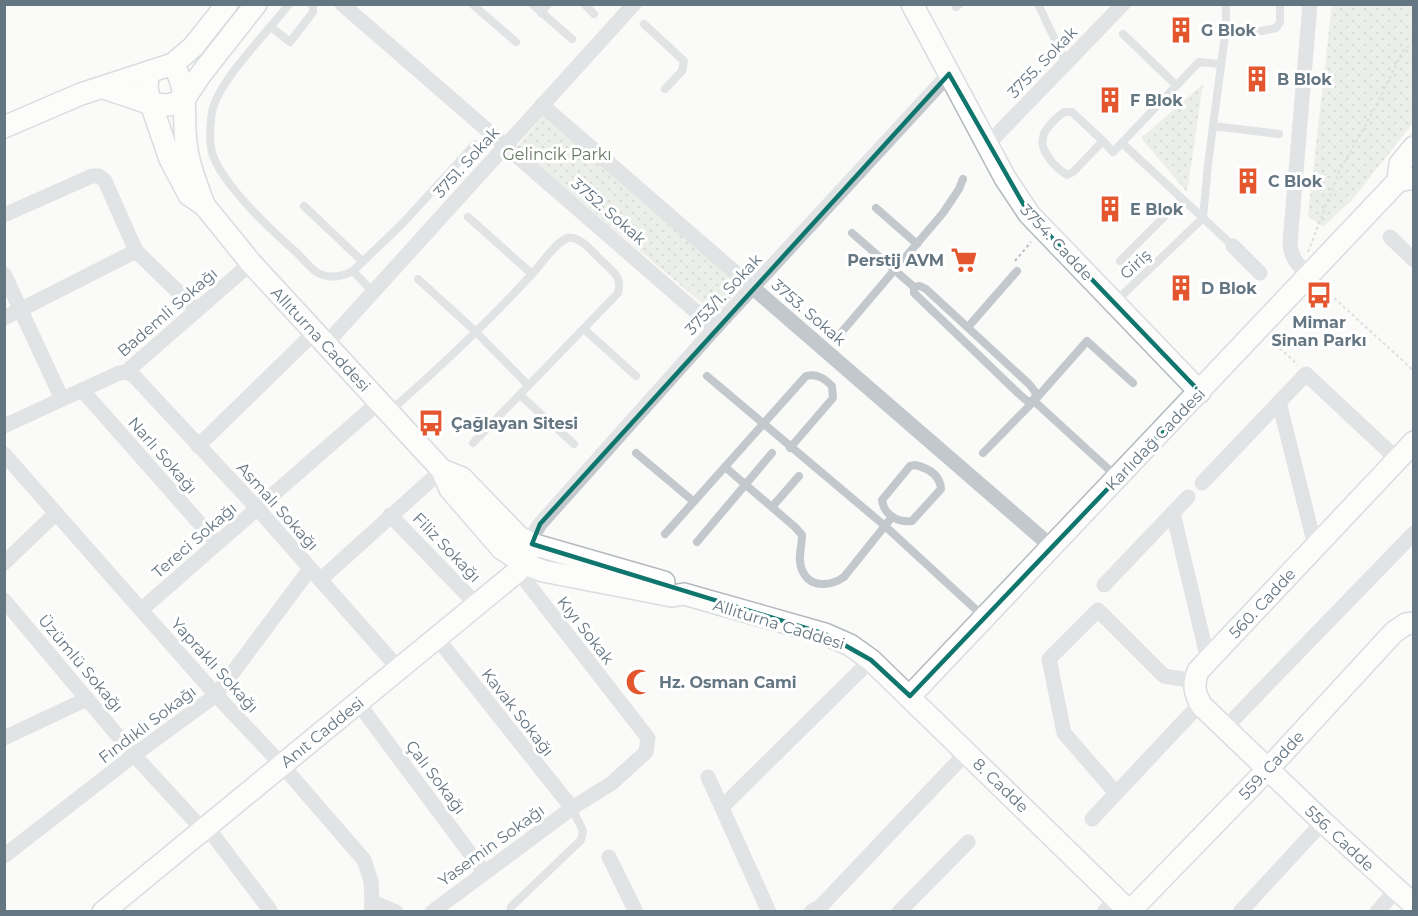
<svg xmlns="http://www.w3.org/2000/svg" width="1418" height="916" font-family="Montserrat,sans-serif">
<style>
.grass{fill:url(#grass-dots)}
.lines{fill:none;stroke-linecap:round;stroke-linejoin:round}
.secondary-casing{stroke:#b3babf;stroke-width:24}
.path{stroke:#bbbfc2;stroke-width:2;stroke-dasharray:3 3;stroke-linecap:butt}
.lane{stroke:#c3c8cc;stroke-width:8}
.street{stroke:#c3c8cc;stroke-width:15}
.secondary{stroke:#fff;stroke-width:21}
.marked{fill:none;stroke:#0f766e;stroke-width:4.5;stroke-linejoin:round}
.labels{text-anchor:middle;stroke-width:6;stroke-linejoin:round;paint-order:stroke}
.poi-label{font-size:16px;font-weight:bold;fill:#657683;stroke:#fff;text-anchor:start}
.street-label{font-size:16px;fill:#657683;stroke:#fff}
.park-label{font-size:16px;fill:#687a64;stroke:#fff}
</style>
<defs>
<pattern id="grass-dots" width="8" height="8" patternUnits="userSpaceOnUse" patternTransform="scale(1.5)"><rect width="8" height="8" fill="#dadfd7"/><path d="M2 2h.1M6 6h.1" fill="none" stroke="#b4b9b4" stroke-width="1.8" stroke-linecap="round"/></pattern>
</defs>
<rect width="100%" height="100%" fill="#fafaf8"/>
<g class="grass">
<polygon points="1332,4 1413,5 1413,123 1352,200 1323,227 1308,216"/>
<polygon points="1203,84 1187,192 1141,138"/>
<polygon points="544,115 742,285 716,315 517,147"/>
</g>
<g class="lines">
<g class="secondary-casing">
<g id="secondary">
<polyline points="912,4 1005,178 1029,214 1200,392"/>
<path d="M148,72L147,88L151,104L170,159L189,195L204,205C197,185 188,164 186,142C182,110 190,94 173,64"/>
<polyline points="104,88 151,104 170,105 185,98 201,74 256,4"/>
<polyline points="4,127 81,94 173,64 193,47 227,4"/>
<polyline points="1414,147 1400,164 1398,181 1414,178"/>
<polyline points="204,205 251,263 442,470 450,489 502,549 525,564 543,571 672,596 684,594 825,634 850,645 871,660 1130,912"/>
<path d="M1414,442L1198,671C1193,685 1194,693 1202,706L1323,822L1414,905"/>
<polyline points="442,470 462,478 519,537 532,544 664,582"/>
<polyline points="910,696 1398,181"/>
<polyline points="1130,911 1268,769 1394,632 1406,624 1414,623"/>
<polyline points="103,912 518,571 532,544"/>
</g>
</g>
<g class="path">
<polyline points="1308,252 1339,172 1376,106 1403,51 1414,41"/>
<polyline points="1015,261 1031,242"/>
<polyline points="1321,286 1414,371"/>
<polyline points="1271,340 1298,365"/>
</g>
<g class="lane">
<path d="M289,4C268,32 218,81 212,112C210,126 208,145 214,158C227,189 272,231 298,254C304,260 311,269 318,273C330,279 342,277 353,271L403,223L475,144"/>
<polyline points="472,4 516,42"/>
<polyline points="532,4 572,39"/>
<polyline points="584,4 594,14"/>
<polyline points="1038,4 1066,63"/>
<polyline points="1226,4 1226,28 1208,164 1203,218 1233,246"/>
<polyline points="956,7 960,4"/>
<polyline points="541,13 548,4"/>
<polyline points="644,24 684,61 682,71 665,89"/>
<polyline points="271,27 290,42 313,12 313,6 311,4"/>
<polyline points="1226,28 1262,31 1276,28 1280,22 1280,4"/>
<polyline points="1123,34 1176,85"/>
<polyline points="1213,126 1279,134"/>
<path d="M1103,141L1072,112H1064C1057,117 1045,128 1043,137C1039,151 1056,168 1067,175L1073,172L1103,141L1113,152L1199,62L1221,64"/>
<polyline points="304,206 362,261"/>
<polyline points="876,208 917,244"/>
<polyline points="468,217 532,274"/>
<polyline points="852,233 914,287 920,286 926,289 1029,384 1036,393 1034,401"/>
<polyline points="1120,261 1182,199"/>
<polyline points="353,271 373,292"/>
<polyline points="418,279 475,331 528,385"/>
<polyline points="914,287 914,293 1019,394 1027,401 1034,401 1117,477"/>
<polyline points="1115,302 1203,218 1122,143"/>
<polyline points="968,327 1017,271"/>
<polyline points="584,329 636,376"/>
<polyline points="840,334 943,213 959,189 963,179"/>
<polyline points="707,376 885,526 984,617"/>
<polyline points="520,395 574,444"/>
<path d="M390,411C439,368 488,322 532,274C541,265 556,241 568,238C580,235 595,255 604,263C615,273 622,278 618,293L473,443"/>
<polyline points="636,453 693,501"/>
<polyline points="983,453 1034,401 1087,341 1133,383"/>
<path d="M915,465C928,468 940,475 941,489L912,521C898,523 884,515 882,500L910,466Z"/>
<path d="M725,467L795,527L802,535C802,547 797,559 802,570C810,589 831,586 844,577L892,517"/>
<polyline points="772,507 799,476"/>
<path d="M665,534L806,376C817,373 825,379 832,386L833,398L790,448"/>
<polyline points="697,542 772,453"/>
<polyline points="510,912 511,907 581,840 583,831 572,808"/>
</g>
<g class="street">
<polyline points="342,4 715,328"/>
<polyline points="542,105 1052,547"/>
<polyline points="987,145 1123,4"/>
<polyline points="4,215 92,176 99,176 105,181 136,251 197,310"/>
<polyline points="1390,237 1414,260"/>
<polyline points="1233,246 1260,273"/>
<polyline points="4,274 62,399"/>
<path d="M1310,276C1298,265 1291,259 1290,243L1310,4"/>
<polyline points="4,318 136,251"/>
<polyline points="326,344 634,4"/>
<polyline points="126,372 133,375 257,508 399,669"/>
<polyline points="82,390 217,543"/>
<polyline points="1279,402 1315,546"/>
<polyline points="4,426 119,373 126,372 251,263"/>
<polyline points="198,446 315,332"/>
<polyline points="4,454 216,695 282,765 364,860 371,881 372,902 371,912"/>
<polyline points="1202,483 1306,374 1397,459"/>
<polyline points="1173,513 1208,660"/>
<polyline points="390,515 477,605"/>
<polyline points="532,544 535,532 540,524 715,328 949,74"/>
<polyline points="4,563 56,513"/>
<polyline points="320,580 442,470"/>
<polyline points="1104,585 1188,497"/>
<polyline points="4,600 134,755 203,830"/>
<polyline points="141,610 379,402"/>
<polyline points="437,638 572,808"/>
<polyline points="358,703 484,872"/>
<polyline points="1225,728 1414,533"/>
<polyline points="4,738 87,699"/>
<polyline points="708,777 769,912"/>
<polyline points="1116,793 1064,733 1049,659 1098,610 1164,676 1194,681"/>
<polyline points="722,807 871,660"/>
<polyline points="1092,819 1200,704"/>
<polyline points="207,827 270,910"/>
<polyline points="4,856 134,755 216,695 310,569"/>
<polyline points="609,857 636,912"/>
<polyline points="372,902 396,912"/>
<polyline points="432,912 572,808 612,783 646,752 648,738 518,571"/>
<polyline points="811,912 821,906 967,752"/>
<polyline points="899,912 968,842"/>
<polyline points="1104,912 1117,898"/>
<polyline points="1240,912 1323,822"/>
<polyline points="1377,912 1396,890"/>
</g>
<use href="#secondary" class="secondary"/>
</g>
<path d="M0 0H1418V916H0ZM949,74L1029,214L1200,392L910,696L871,660L825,634L532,544L540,524Z" fill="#fafaf8" fill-opacity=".55" fill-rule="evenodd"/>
<path class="marked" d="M949,74L1029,214L1200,392L910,696L871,660L825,634L532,544L540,524Z"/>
<defs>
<g id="building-bare" transform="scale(2.07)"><path d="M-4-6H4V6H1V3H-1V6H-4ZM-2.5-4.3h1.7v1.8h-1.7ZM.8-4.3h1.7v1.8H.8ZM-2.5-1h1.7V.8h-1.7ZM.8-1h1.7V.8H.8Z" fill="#e4572e" stroke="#fff" stroke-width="2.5" paint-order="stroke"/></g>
<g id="supermarket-bare" transform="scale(2.07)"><path d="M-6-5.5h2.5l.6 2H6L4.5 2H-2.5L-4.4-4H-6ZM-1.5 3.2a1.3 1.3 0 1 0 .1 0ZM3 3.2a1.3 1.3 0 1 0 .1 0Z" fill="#e4572e" stroke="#fff" stroke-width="2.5" paint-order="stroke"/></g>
<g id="bus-bare" transform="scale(2.07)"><path d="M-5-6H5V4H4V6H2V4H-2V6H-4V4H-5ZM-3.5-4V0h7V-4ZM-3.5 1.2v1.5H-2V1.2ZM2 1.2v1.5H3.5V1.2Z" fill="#e4572e" stroke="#fff" stroke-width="2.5" paint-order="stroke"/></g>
<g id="mosque-bare" transform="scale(2.07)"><path d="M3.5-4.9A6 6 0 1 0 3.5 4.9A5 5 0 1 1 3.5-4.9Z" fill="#e4572e" stroke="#fff" stroke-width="2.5" paint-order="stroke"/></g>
</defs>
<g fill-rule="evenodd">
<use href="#building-bare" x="1181" y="30"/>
<use href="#building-bare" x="1257" y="79"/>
<use href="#building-bare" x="1110" y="100"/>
<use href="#building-bare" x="1248" y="181"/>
<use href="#building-bare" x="1110" y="209"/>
<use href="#supermarket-bare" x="964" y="260"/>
<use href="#building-bare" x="1181" y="288"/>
<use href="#bus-bare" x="1319" y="295"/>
<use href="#bus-bare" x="431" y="423"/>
<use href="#mosque-bare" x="639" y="682"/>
</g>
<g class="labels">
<g class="poi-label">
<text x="1201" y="36">G Blok</text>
<text x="1277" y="85">B Blok</text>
<text x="1130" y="106">F Blok</text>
<text x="1268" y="187">C Blok</text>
<text x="1130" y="215">E Blok</text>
<text x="944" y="266" text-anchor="end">Perstij AVM</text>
<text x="1201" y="294">D Blok</text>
<text x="1319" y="328" text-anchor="middle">Mimar<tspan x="1319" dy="18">Sinan Parkı</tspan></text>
<text x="451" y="429">Çağlayan Sitesi</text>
<text x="659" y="688">Hz. Osman Cami</text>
</g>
<g class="street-label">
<text transform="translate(1042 62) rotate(-46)" y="6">3755. Sokak</text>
<text transform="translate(466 162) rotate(-48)" y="6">3751. Sokak</text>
<text transform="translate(609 211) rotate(41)" y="6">3752. Sokak</text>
<text transform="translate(1057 242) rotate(47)" y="6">3754. Cadde</text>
<text transform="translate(1135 264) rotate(-43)" y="6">Giriş</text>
<text transform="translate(723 294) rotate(-47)" y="6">3753/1. Sokak</text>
<text transform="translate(167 312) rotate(-41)" y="6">Bademli Sokağı</text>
<text transform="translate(809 312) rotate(41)" y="6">3753. Sokak</text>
<text transform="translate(321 339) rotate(47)" y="6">Allıturna Caddesi</text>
<text transform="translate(1155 439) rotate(-46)" y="6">Karlıdağ Caddesi</text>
<text transform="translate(163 455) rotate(49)" y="6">Narlı Sokağı</text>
<text transform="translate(278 506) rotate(48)" y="6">Asmalı Sokağı</text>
<text transform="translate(194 540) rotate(-41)" y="6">Tereci Sokağı</text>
<text transform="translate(447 547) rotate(46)" y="6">Filiz Sokağı</text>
<text transform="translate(1262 603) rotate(-47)" y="6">560. Cadde</text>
<text transform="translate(779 624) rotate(17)" y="6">Allıturna Caddesi</text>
<text transform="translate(586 630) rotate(52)" y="6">Kıyı Sokak</text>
<text transform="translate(81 663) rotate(50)" y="6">Üzümlü Sokağı</text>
<text transform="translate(215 665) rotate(48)" y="6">Yapraklı Sokağı</text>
<text transform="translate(518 712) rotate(52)" y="6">Kavak Sokağı</text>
<text transform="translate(147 724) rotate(-37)" y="6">Fındıklı Sokağı</text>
<text transform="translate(322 732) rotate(-39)" y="6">Anıt Caddesi</text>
<text transform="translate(1271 765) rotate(-47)" y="6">559. Cadde</text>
<text transform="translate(436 777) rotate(53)" y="6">Çalı Sokağı</text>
<text transform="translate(1001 785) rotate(44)" y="6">8. Cadde</text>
<text transform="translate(1340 838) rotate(43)" y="6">556. Cadde</text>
<text transform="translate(491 845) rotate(-36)" y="6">Yasemin Sokağı</text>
</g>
<g class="park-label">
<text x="557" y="160">Gelincik Parkı</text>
</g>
</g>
<rect width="1418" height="916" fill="none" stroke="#657683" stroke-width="12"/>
</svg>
